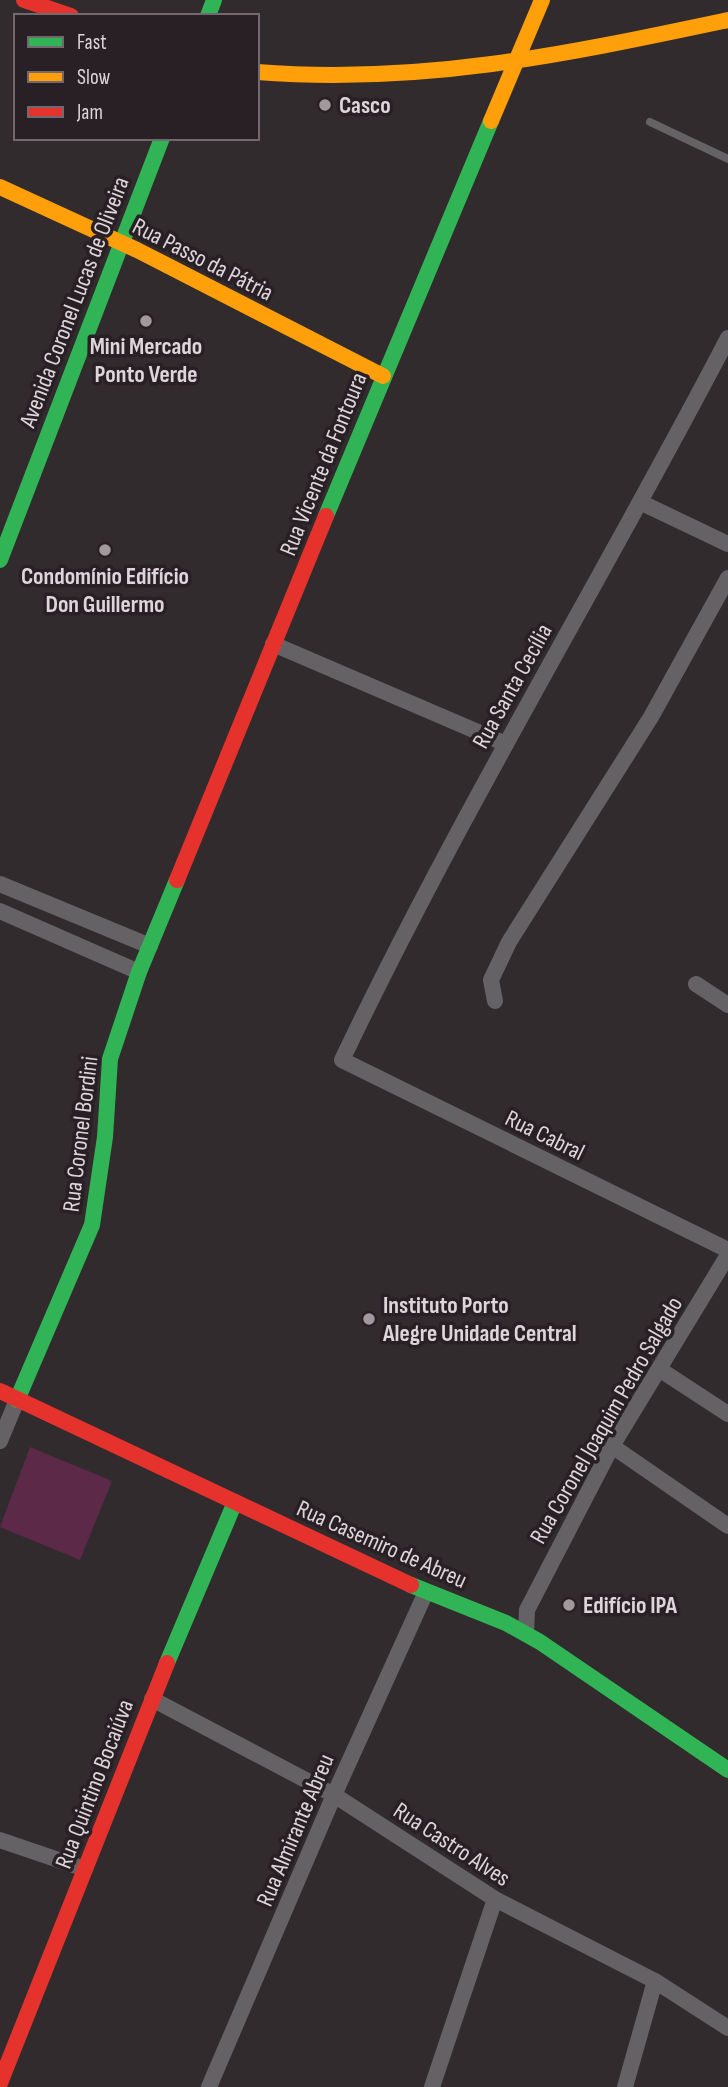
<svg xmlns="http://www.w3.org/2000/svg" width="728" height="2087" font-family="'Sofia Sans Condensed',sans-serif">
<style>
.green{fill:#5c2949}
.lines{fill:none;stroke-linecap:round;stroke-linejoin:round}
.lane{stroke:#646264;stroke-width:8}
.street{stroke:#646264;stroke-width:16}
.fast{stroke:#30b455;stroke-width:16}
.slow{stroke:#ff9f0a;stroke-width:16}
.jam{stroke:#e5322d;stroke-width:16}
.poi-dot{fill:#a09a9d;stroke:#292025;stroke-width:2.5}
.labels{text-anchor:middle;stroke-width:7;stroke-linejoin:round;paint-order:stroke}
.poi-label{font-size:24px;font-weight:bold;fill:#dcd6d9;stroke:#292025;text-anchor:start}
.street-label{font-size:24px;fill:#dcd6d9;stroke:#292025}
</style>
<rect width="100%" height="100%" fill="#312b2e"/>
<polygon class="green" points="30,1447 112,1481 80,1560 0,1527"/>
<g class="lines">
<polyline class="lane" points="650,122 728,159"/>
<g class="street">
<path d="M728,338C602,580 459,814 342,1060L728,1250"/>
<polyline points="642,503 728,544"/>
<polyline points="273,644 506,744"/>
<polyline points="0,884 150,946"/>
<polyline points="0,911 139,972"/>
<polyline points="696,984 728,1005"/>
<polyline points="495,1001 491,980 509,942 651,717 728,578"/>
<polyline points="659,1369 728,1414"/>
<polyline points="0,1441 17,1400"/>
<polyline points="612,1446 728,1526"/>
<polyline points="526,1633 527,1610 612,1446 728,1255"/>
<polyline points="152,1699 334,1795 495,1899 655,1981 728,2028"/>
<polyline points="0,1840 85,1869"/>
<polyline points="209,2087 334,1795 426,1592"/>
<polyline points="432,2087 495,1899"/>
<polyline points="625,2087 655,1981"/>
</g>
<g class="fast">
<polyline points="208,16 214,0"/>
<polyline points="326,516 491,121"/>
<polyline points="0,560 162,138"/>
<polyline points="17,1400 92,1225 105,1137 110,1059 139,972 177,880"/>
<polyline points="411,1585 506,1623 540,1642 728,1770"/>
<polyline points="167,1663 235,1502"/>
</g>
<g class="slow">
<path d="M257,72C423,85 567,54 728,20"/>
<polyline points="491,121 542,0"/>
<polyline points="0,187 137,250 383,376"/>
</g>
<g class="jam">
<polyline points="24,0 71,16"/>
<polyline points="177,880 326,516"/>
<polyline points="0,1391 411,1585"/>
<polyline points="0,2083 167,1663"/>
</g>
</g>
<g class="poi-dot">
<circle cx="325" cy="105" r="7"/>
<circle cx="146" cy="321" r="7"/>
<circle cx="105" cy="550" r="7"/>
<circle cx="369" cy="1319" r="7"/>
<circle cx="569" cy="1605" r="7"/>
</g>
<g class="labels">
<g class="poi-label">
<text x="339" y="113">Casco</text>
<text x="146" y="354" text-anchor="middle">Mini Mercado<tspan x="146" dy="28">Ponto Verde</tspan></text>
<text x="105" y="584" text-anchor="middle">Condomínio Edifício<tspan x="105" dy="28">Don Guillermo</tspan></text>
<text x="383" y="1313">Instituto Porto<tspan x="383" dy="28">Alegre Unidade Central</tspan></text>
<text x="583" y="1613">Edifício IPA</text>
</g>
<g class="street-label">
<text transform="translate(203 259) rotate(27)" y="8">Rua Passo da Pátria</text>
<text transform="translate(74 302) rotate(-69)" y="8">Avenida Coronel Lucas de Oliveira</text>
<text transform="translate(323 464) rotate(-68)" y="8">Rua Vicente da Fontoura</text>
<text transform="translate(512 686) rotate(-61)" y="8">Rua Santa Cecília</text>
<text transform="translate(80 1134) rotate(-83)" y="8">Rua Coronel Bordini</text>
<text transform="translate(545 1135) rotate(26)" y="8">Rua Cabral</text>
<text transform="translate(606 1420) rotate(-60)" y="8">Rua Coronel Joaquim Pedro Salgado</text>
<text transform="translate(382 1544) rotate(24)" y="8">Rua Casemiro de Abreu</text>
<text transform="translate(94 1784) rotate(-69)" y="8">Rua Quintino Bocaiúva</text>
<text transform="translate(295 1830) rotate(-67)" y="8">Rua Almirante Abreu</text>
<text transform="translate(452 1844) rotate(33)" y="8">Rua Castro Alves</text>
</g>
</g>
<rect x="14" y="14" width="245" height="126" fill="#292025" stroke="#71696d" stroke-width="2"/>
<rect x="28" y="37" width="35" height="10" fill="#30b455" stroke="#71696d" stroke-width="2"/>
<text x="77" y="49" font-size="21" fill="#dcd6d9">Fast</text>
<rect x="28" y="72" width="35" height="10" fill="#ff9f0a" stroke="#71696d" stroke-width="2"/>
<text x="77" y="84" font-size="21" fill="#dcd6d9">Slow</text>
<rect x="28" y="107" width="35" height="10" fill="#e5322d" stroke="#71696d" stroke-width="2"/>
<text x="77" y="119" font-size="21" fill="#dcd6d9">Jam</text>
</svg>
